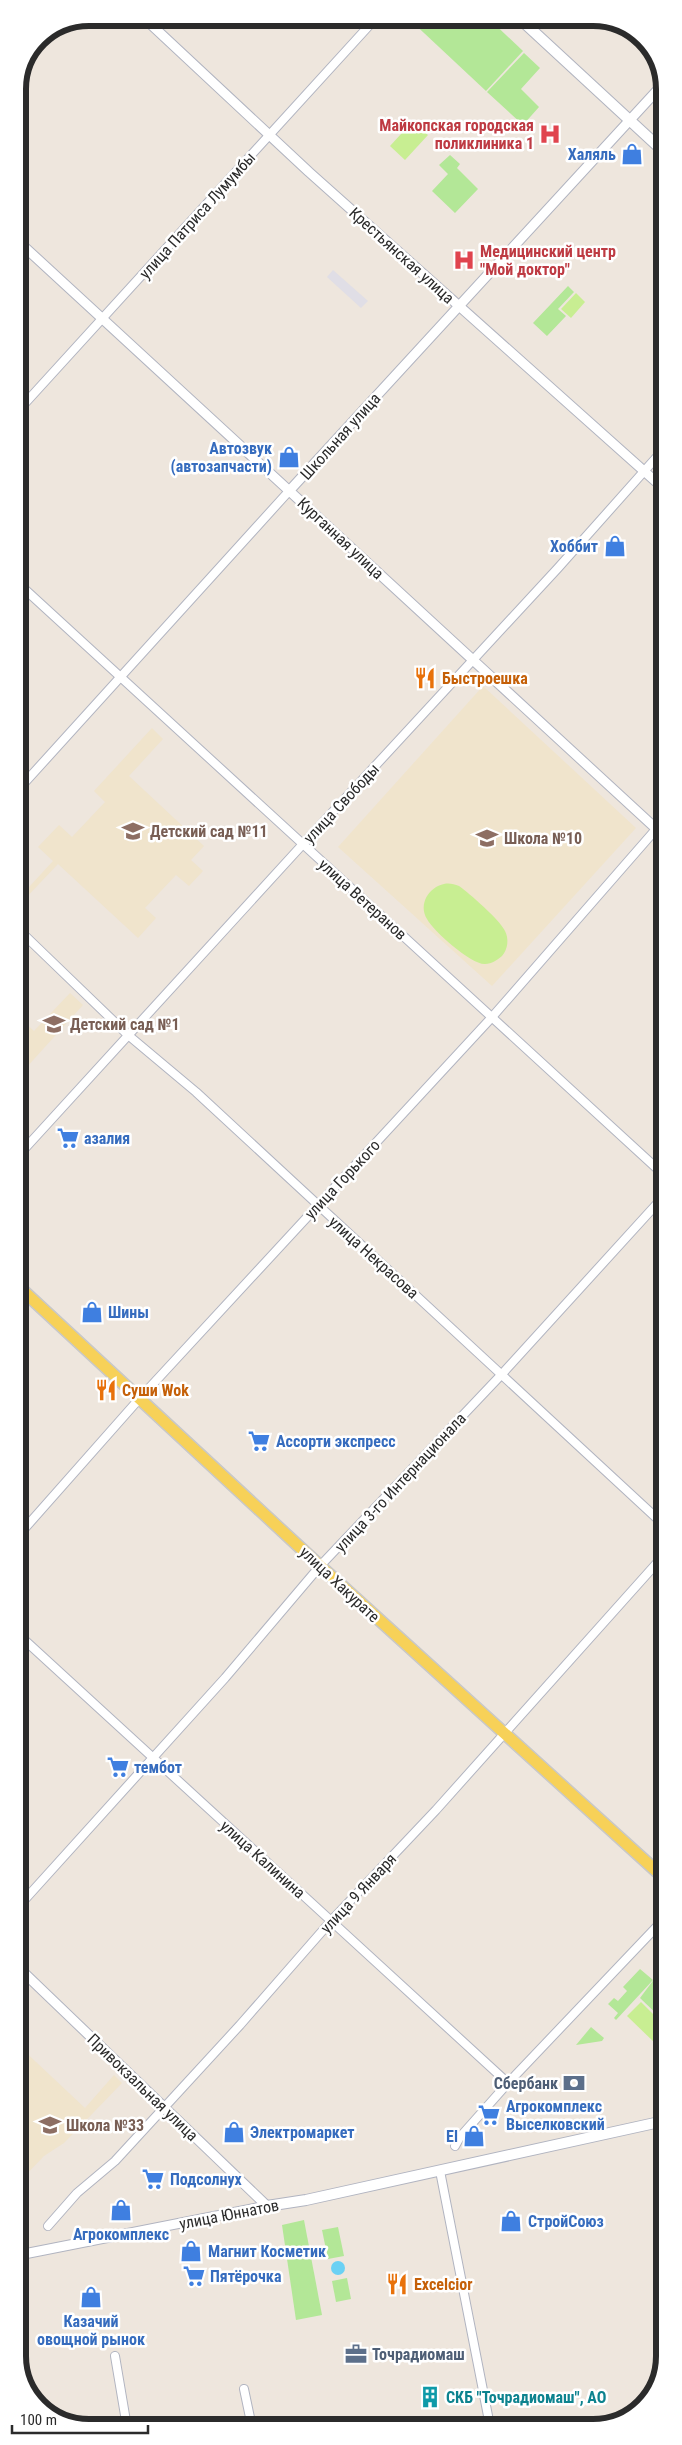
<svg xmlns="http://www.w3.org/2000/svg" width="682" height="2445" font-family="'Roboto Condensed',sans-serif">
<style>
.industrial{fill:#e0dee6}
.education{fill:#f0e4cc}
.green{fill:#b3e797}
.pitch{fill:#c8ee92}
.water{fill:#6bd1f4}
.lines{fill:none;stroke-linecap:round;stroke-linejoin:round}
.minor-casing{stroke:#b1b4c0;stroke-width:10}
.tertiary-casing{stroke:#b1b4c0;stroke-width:11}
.secondary-casing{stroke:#b1b4c0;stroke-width:12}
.primary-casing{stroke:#c8c8c8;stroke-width:14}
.minor{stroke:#fff;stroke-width:8}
.tertiary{stroke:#fff;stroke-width:9}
.secondary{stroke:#fff;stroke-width:10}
.primary{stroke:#f7d158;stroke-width:11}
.labels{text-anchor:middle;stroke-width:5;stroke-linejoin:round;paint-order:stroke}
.health-label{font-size:16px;font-weight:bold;fill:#be3a42;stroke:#fff;text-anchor:end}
.shop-label{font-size:16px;font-weight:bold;fill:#366cbe;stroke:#fff;text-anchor:start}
.street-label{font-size:16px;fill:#2b2b2b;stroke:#fff}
.food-label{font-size:16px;font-weight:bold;fill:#c56008;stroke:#fff;text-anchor:start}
.education-label{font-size:16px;font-weight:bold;fill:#785e54;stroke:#fff;text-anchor:start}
.service-label{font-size:16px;font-weight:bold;fill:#4e5e75;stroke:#fff;text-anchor:end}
.culture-label{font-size:16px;font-weight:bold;fill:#0d838f;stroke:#fff;text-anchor:start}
.rim{fill:none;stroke:#2b2b2b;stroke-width:6}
</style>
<rect width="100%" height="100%" fill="#eee6dd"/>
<polygon class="industrial" points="333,270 368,301 361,308 327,277"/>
<g class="education">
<polygon points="483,686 636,828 492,986 338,847"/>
<polygon points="152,728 163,739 129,776 204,846 191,860 203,871 189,886 176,875 145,908 156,918 138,938 58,864 21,903 18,899 53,861 38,847 59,825 72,837 105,802 94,791"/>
<polygon points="70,993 83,1005 25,1069 18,1062 18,1017 34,1031"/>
<polygon points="19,2046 85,2108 114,2075 122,2083 64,2143 44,2156 19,2182"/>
</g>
<g class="green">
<polygon points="408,18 488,18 523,51 486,91"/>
<polygon points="524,53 540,68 521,89 539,107 523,125 487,92"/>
<polygon points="450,155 460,164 457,168 478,189 455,213 432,191 448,174 439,165"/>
<polygon points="568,286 574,292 558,309 566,316 547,336 533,323"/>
<polygon points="640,1969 653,1980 616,2020 614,2018 618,2013 608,2004 614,1998 618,2001 627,1991 623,1987"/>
<polygon points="658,1974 664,1980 664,2021 640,1998"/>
<polygon points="591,2027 604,2038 602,2041 576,2045"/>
<polygon points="304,2220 322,2315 296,2320 282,2225"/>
<polygon points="338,2227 344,2256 328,2259 322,2230"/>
<polygon points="347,2278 351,2299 336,2302 332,2281"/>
</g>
<g class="pitch">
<polygon points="412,122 428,135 405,160 390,146"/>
<polygon points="576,293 585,302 571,318 561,309"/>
<path d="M444,884C449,883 454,884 459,886C469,893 500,920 505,931C509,939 508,949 502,956C497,960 492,964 485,964C472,965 433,931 427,919C418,904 429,887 444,884Z"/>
<polygon points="641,2002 664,2025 664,2037 657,2045 627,2016"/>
</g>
<circle class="water" cx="338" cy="2268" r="7"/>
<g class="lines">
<g class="minor-casing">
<g id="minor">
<polyline points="18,411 376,18"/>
<polyline points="18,583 664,1175"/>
<polyline points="18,790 290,490"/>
<polyline points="18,929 128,1035 196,1092 664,1525"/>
<polyline points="18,1156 303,844 558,568 663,450"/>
<polyline points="18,1536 140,1398 493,1016 664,820"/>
<polyline points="18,1634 508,2083"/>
<polyline points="19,1906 225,1678 320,1566 502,1374 664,1196"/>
<polyline points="455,2146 460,2137 508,2083 664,1919"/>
<polyline points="440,2171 490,2426"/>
<polyline points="48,2226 77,2193 115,2161 240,2025 331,1921 436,1810 664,1555"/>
<polyline points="115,2356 127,2427"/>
<polyline points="244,2389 252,2427"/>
</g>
</g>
<g class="tertiary-casing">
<g id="tertiary">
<polyline points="144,18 309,172 663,488"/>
<polyline points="18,241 664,836"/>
<polyline points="290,490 663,84"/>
<polyline points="19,1968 267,2206"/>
<polyline points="19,2255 267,2206"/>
</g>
</g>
<g class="secondary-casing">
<g id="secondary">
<polyline points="519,18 663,151"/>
<polyline points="267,2206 306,2200 664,2121"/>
</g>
</g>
<g class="primary-casing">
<polyline id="primary" points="18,1286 320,1566 664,1878"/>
</g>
<use href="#minor" class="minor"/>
<use href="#tertiary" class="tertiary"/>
<use href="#secondary" class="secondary"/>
<use href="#primary" class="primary"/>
</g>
<defs>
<g id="hospital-bare" transform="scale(1.725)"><path d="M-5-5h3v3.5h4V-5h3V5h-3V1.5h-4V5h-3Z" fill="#e0444e" stroke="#fff" stroke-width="2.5" paint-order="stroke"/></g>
<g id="shop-bare" transform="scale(1.725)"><path d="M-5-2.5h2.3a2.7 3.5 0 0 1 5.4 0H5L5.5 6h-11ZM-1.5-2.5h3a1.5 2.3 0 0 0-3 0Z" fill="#3f7fe0" stroke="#fff" stroke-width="2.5" paint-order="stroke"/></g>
<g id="restaurant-bare" transform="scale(1.725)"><path d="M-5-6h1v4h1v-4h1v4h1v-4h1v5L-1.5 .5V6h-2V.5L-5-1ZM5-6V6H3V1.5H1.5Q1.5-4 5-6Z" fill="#e8710a" stroke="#fff" stroke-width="2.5" paint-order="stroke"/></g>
<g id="school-bare" transform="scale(1.725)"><path d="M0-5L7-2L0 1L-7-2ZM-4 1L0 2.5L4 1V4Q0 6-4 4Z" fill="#8d6e63" stroke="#fff" stroke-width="2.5" paint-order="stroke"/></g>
<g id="supermarket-bare" transform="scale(1.725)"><path d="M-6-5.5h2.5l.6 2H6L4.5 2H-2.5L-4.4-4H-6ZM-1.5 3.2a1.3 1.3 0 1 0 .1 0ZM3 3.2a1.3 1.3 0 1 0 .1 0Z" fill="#3f7fe0" stroke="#fff" stroke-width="2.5" paint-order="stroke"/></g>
<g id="bank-bare" transform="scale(1.725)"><path d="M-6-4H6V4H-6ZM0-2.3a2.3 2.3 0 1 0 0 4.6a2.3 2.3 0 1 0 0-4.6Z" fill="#5c6f8a" stroke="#fff" stroke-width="2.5" paint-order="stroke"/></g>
<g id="office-bare" transform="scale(1.725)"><path d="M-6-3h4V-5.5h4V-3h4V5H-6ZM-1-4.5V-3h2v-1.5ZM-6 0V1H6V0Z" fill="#5c6f8a" stroke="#fff" stroke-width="2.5" paint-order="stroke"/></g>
<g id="building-bare" transform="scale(1.725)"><path d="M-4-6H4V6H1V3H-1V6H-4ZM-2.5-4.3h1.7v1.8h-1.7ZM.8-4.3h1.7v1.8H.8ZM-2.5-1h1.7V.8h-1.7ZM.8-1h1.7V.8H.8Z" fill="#0f9aa8" stroke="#fff" stroke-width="2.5" paint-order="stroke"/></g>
</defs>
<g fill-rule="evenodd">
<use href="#hospital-bare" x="550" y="134"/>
<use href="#shop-bare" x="632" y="154"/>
<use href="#hospital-bare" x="464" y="260"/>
<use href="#shop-bare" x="289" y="457"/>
<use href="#shop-bare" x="615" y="546"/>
<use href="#restaurant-bare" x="425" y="678"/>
<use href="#school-bare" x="133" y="831"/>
<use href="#school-bare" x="487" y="838"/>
<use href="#school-bare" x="54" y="1024"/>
<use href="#supermarket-bare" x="68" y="1138"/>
<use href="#shop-bare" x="92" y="1312"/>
<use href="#restaurant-bare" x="106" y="1390"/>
<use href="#supermarket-bare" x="259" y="1441"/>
<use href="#supermarket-bare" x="118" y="1767"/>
<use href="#bank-bare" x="574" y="2083"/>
<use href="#supermarket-bare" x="489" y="2115"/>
<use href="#school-bare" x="50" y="2125"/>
<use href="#shop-bare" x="234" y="2132"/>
<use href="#shop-bare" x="474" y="2136"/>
<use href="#supermarket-bare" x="153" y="2179"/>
<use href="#shop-bare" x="121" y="2210"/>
<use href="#shop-bare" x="511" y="2221"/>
<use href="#shop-bare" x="191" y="2251"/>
<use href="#supermarket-bare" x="194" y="2276"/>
<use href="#restaurant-bare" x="397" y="2284"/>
<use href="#shop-bare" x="91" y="2297"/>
<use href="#office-bare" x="356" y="2354"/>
<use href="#building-bare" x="430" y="2397"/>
</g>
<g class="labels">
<g class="health-label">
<text x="534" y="131">Майкопская городская<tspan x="534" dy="18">поликлиника 1</tspan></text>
<text x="480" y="257" text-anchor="start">Медицинский центр<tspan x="480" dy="18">"Мой доктор"</tspan></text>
</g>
<g class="shop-label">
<text x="616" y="160" text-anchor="end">Халяль</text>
<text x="272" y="454" text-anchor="end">Автозвук<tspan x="272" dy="18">(автозапчасти)</tspan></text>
<text x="598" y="552" text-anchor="end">Хоббит</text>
<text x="84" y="1144">азалия</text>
<text x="108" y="1318">Шины</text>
<text x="276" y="1447">Ассорти экспресс</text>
<text x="134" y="1773">тембот</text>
<text x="506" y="2112">Агрокомплекс<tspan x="506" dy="18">Выселковский</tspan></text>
<text x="250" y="2138">Электромаркет</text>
<text x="458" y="2142" text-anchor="end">El</text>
<text x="170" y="2185">Подсолнух</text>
<text x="528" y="2227">СтройСоюз</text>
<text x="121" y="2240" text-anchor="middle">Агрокомплекс</text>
<text x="208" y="2257">Магнит Косметик</text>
<text x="210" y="2282">Пятёрочка</text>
<text x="91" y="2327" text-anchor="middle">Казачий<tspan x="91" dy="18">овощной рынок</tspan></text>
</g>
<g class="street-label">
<text transform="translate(197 215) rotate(-48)" y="6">улица Патриса Лумумбы</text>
<text transform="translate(402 255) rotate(42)" y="6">Крестьянская улица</text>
<text transform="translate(340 436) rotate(-48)" y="6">Школьная улица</text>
<text transform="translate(341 538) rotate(43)" y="6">Курганная улица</text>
<text transform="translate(341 803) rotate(-47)" y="6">улица Свободы</text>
<text transform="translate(363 899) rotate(42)" y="6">улица Ветеранов</text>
<text transform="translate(342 1179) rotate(-47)" y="6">улица Горького</text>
<text transform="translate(374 1257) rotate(42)" y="6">улица Некрасова</text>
<text transform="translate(400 1482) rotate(-47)" y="6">улица 3-го Интернационала</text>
<text transform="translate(340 1584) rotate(43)" y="6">улица Хакурате</text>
<text transform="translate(263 1859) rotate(42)" y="6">улица Калинина</text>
<text transform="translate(358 1893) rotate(-47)" y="6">улица 9 Января</text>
<text transform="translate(143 2087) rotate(44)" y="6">Привокзальная улица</text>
<text transform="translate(229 2214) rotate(-11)" y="6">улица Юннатов</text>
</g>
<g class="food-label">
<text x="442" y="684">Быстроешка</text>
<text x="122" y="1396">Суши Wok</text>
<text x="414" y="2290">Excelcior</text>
</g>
<g class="education-label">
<text x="150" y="837">Детский сад №11</text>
<text x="504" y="844">Школа №10</text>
<text x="70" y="1030">Детский сад №1</text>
<text x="66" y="2131">Школа №33</text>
</g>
<g class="service-label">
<text x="558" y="2089">Сбербанк</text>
<text x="372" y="2360" text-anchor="start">Точрадиомаш</text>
</g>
<g class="culture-label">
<text x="446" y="2403">СКБ "Точрадиомаш", АО</text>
</g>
</g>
<path d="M0 0H682V2445H0ZM89 26H593A63 63 0 0 1 656 89V2356A63 63 0 0 1 593 2419H89A63 63 0 0 1 26 2356V89A63 63 0 0 1 89 26Z" fill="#fff" fill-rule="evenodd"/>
<path class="rim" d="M89 26H593A63 63 0 0 1 656 89V2356A63 63 0 0 1 593 2419H89A63 63 0 0 1 26 2356V89A63 63 0 0 1 89 26Z"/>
<path d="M12 2425v8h136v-8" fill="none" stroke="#2b2b2b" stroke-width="2.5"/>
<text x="20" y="2425" font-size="15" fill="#2b2b2b" stroke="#ffffff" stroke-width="4" paint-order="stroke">100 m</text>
</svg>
